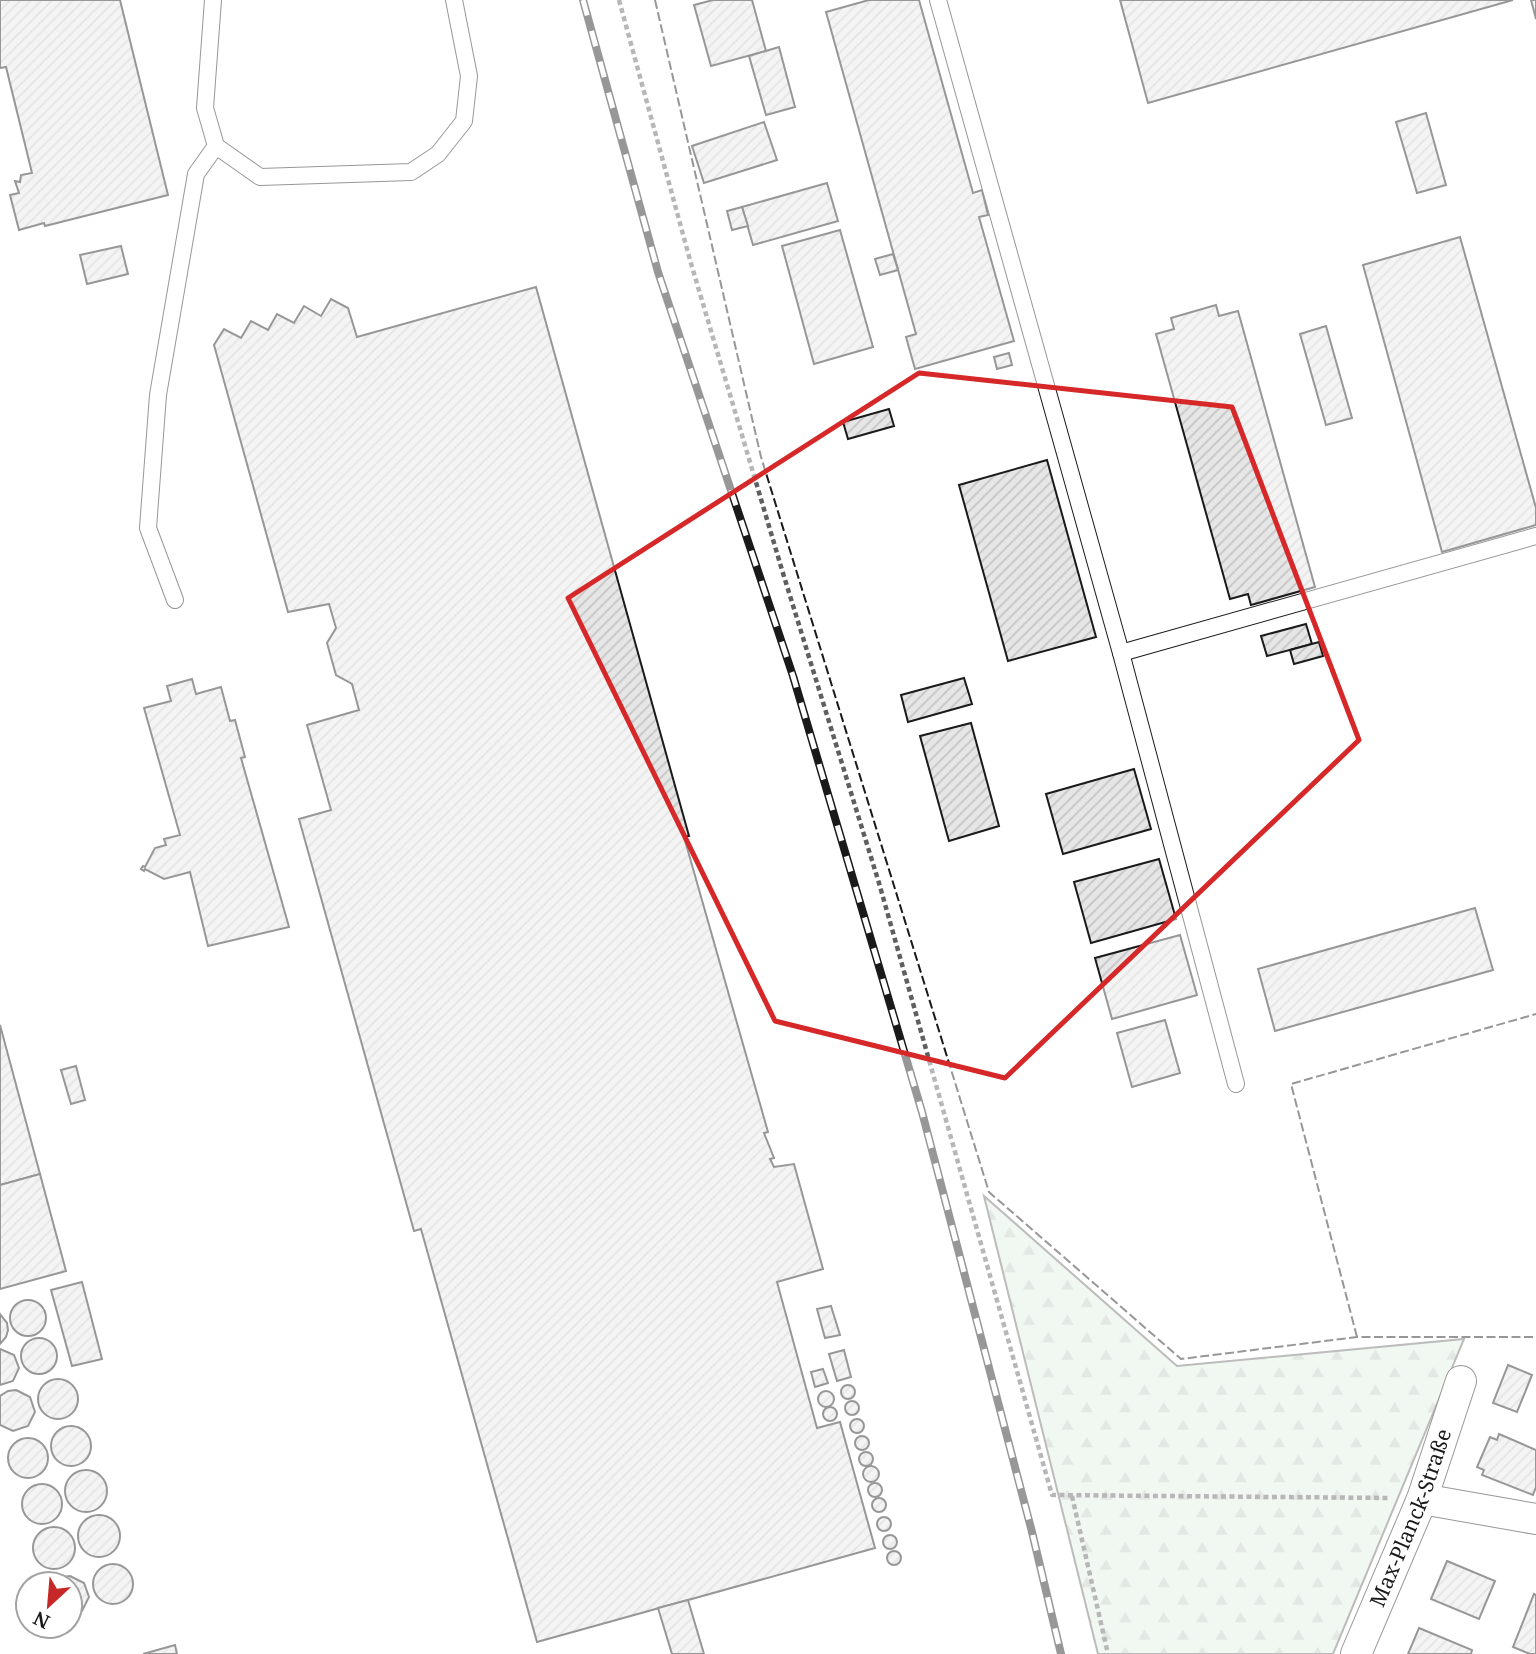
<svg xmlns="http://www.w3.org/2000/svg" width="1536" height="1654" font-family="'Noto Serif',serif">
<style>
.forest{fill:url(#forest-firs);stroke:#6a6a6a;stroke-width:2}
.building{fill:url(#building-hatch);stroke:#1a1a1a;stroke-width:2}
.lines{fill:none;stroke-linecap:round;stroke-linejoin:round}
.service-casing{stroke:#1a1a1a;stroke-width:18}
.minor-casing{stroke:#1a1a1a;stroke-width:32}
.path{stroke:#5f5f5f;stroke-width:4.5;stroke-dasharray:5 3.5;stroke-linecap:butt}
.service{stroke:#fff;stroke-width:16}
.minor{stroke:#fff;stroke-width:30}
.rail-casing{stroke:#1a1a1a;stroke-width:8}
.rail{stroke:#fff;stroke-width:5;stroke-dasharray:16;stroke-linecap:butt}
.fence{stroke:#1a1a1a;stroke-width:2;stroke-dasharray:9 3.5;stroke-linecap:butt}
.marked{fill:none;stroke:#d62828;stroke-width:5;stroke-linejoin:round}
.labels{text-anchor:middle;stroke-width:5;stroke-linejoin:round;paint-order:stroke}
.street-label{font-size:21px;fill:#1a1a1a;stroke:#fff}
</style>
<defs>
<pattern id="forest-firs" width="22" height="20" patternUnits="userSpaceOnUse" patternTransform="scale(1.75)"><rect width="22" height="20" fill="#e0efe3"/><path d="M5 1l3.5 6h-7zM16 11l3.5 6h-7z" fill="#c0ccc2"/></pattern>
<pattern id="building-hatch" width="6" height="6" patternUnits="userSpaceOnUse" patternTransform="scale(1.75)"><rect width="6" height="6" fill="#e6e6e6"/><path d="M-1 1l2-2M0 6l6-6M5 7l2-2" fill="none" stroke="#c5c5c5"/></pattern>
</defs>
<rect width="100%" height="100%" fill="#fff"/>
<polygon class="forest" points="984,1196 1177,1366 1464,1339 1333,1654 1098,1654"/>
<g class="building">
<polygon points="0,0 120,0 168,195 45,226 44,223 19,230 10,195 19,193 15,181 20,182 21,175 32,173 6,67 0,68"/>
<polygon points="713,0 752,0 766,51 711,66 694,5"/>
<polygon points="869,0 919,0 973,193 982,190 988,215 979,217 1014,341 915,369 906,337 916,334 826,12"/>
<polygon points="1120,0 1513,0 1148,103"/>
<polygon points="1531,0 1536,0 1536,19"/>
<polygon points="779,47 795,107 766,115 749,56"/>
<polygon points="1426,113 1446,185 1417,193 1396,122"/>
<polygon points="764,122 777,160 704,183 692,146"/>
<polygon points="827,183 838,221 753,245 742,207"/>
<polygon points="742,207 748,226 732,230 727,211"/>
<polygon points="840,230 873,347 814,364 782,246"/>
<polygon points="1460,237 1536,508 1536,525 1442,552 1363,265"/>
<polygon points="121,246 128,274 87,284 80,255"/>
<polygon points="893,254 898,270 880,275 875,259"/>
<polygon points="536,287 689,836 684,837 768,1132 764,1133 774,1158 770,1159 774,1167 794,1164 823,1269 777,1282 817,1428 840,1422 875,1548 537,1642 421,1229 414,1231 299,819 331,810 307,725 359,710 352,684 336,675 327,643 336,628 329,604 288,612 214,345 224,329 241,338 251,321 268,330 277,314 294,323 304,306 321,316 331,299 348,308 357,337"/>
<polygon points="1216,305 1219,316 1238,311 1315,587 1251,605 1248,594 1230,599 1156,334 1174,329 1171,318"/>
<polygon points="1326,326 1352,418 1326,425 1300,334"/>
<polygon points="1009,353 1012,365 997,369 994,357"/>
<polygon points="889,409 894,426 848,439 843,422"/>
<polygon points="1047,460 1096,637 1008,661 959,485"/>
<polygon points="1306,624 1312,644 1267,656 1261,636"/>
<polygon points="1319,642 1323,656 1294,664 1290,650"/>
<polygon points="964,678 972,704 908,722 901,695"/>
<polygon points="192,679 196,694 221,687 230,721 235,720 245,757 241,758 289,927 208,946 190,872 164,879 145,869 144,871 141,869 143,866 145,867 155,848 166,845 164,839 180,835 144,708 171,701 167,686"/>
<polygon points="971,723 999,826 949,841 920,736"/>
<polygon points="1134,769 1151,829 1063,854 1046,794"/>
<polygon points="1159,859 1176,919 1091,943 1074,882"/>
<polygon points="1475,908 1493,970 1275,1031 1258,969"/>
<polygon points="1180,935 1197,995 1112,1019 1095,958"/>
<polygon points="1165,1020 1180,1073 1132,1087 1117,1033"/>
<polygon points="0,1025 40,1174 0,1185"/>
<polygon points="76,1066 85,1100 71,1104 61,1070"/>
<polygon points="40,1174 66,1271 0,1289 0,1185"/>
<polygon points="82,1282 102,1359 72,1366 51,1290"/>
<circle cx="28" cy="1318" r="18"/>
<polygon points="831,1306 840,1335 825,1338 817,1309"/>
<polygon points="0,1314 7,1323 8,1330 6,1337 0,1344"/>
<circle cx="39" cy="1356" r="18"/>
<polygon points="0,1349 14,1355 19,1368 13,1381 0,1385"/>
<polygon points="844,1350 851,1377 837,1381 829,1354"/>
<polygon points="1508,1365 1532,1375 1517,1412 1493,1403"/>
<polygon points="823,1369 828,1383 815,1387 811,1372"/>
<circle cx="58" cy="1399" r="20"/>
<circle cx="848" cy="1392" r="7"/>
<polygon points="16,1390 30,1397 35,1412 28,1426 13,1431 0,1425 0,1396 8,1391"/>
<circle cx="826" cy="1399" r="8"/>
<circle cx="852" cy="1408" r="7"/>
<circle cx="830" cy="1414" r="7"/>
<circle cx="857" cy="1426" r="7"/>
<circle cx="71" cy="1446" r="20"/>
<polygon points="1499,1434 1536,1450 1536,1487 1533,1495 1482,1475 1484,1470 1477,1467 1490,1437 1497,1440"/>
<circle cx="862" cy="1443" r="7"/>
<circle cx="28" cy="1458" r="20"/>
<circle cx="866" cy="1459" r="7"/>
<circle cx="871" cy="1474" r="8"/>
<circle cx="86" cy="1491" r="21"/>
<circle cx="875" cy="1490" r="7"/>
<circle cx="42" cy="1504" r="20"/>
<circle cx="879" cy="1505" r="7"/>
<circle cx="99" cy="1536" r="21"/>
<circle cx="884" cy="1524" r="7"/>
<circle cx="54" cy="1548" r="21"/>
<circle cx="890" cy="1542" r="7"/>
<circle cx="894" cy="1558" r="7"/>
<polygon points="1447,1561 1495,1581 1479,1619 1431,1599"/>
<circle cx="113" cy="1584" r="20"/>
<polygon points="70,1576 84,1583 89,1597 82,1611 70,1616 70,1584 53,1584 62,1577"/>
<polygon points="1534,1594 1536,1595 1536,1654 1530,1654 1513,1647"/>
<polygon points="688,1600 704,1654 672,1654 658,1608"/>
<polygon points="1419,1628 1472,1650 1471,1654 1408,1654"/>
<polygon points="175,1645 177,1654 143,1654"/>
</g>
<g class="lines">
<g class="service-casing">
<g id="service">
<polyline points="213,0 205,108 216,146 260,177 411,172 438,154 464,121 469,76 454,0"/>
<polyline points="938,0 1121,653 1236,1084"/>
<polyline points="175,600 148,528 158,395 196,174 216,146"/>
<polyline points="1121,653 1536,536"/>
</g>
</g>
<g class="minor-casing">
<g id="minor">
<polyline points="1422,1499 1536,1519"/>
<path id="s1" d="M1356,1654L1422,1499L1461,1381"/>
</g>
</g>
<g class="path">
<polyline points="619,0 690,260 782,570 879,883 1052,1495 1390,1498"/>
<polyline points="1072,1496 1108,1654"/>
</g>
<use href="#service" class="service"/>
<use href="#minor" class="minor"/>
<g class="rail-casing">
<polyline id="rail" points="583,0 658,272 793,676 922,1112 1032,1532 1061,1654"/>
</g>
<use href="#rail" class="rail"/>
<g class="fence">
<polyline points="655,0 761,457 989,1192 1181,1359 1357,1337 1536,1337"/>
<polyline points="1357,1337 1291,1084 1536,1014"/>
</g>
</g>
<path d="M0 0H1536V1654H0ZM919,373L1232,407L1359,740L1005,1078L775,1021L568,598Z" fill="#fff" fill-opacity=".55" fill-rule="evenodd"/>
<path class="marked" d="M919,373L1232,407L1359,740L1005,1078L775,1021L568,598Z"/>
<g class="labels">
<g class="street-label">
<text dy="7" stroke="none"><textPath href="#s1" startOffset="147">Max-Planck-Straße</textPath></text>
</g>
</g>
<g transform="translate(49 1605) rotate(206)"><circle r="33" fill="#ffffff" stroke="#a3a3a3" stroke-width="2"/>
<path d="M0-5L12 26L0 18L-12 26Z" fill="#c62828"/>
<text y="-10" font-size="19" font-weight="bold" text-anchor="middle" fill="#1a1a1a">N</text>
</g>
</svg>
